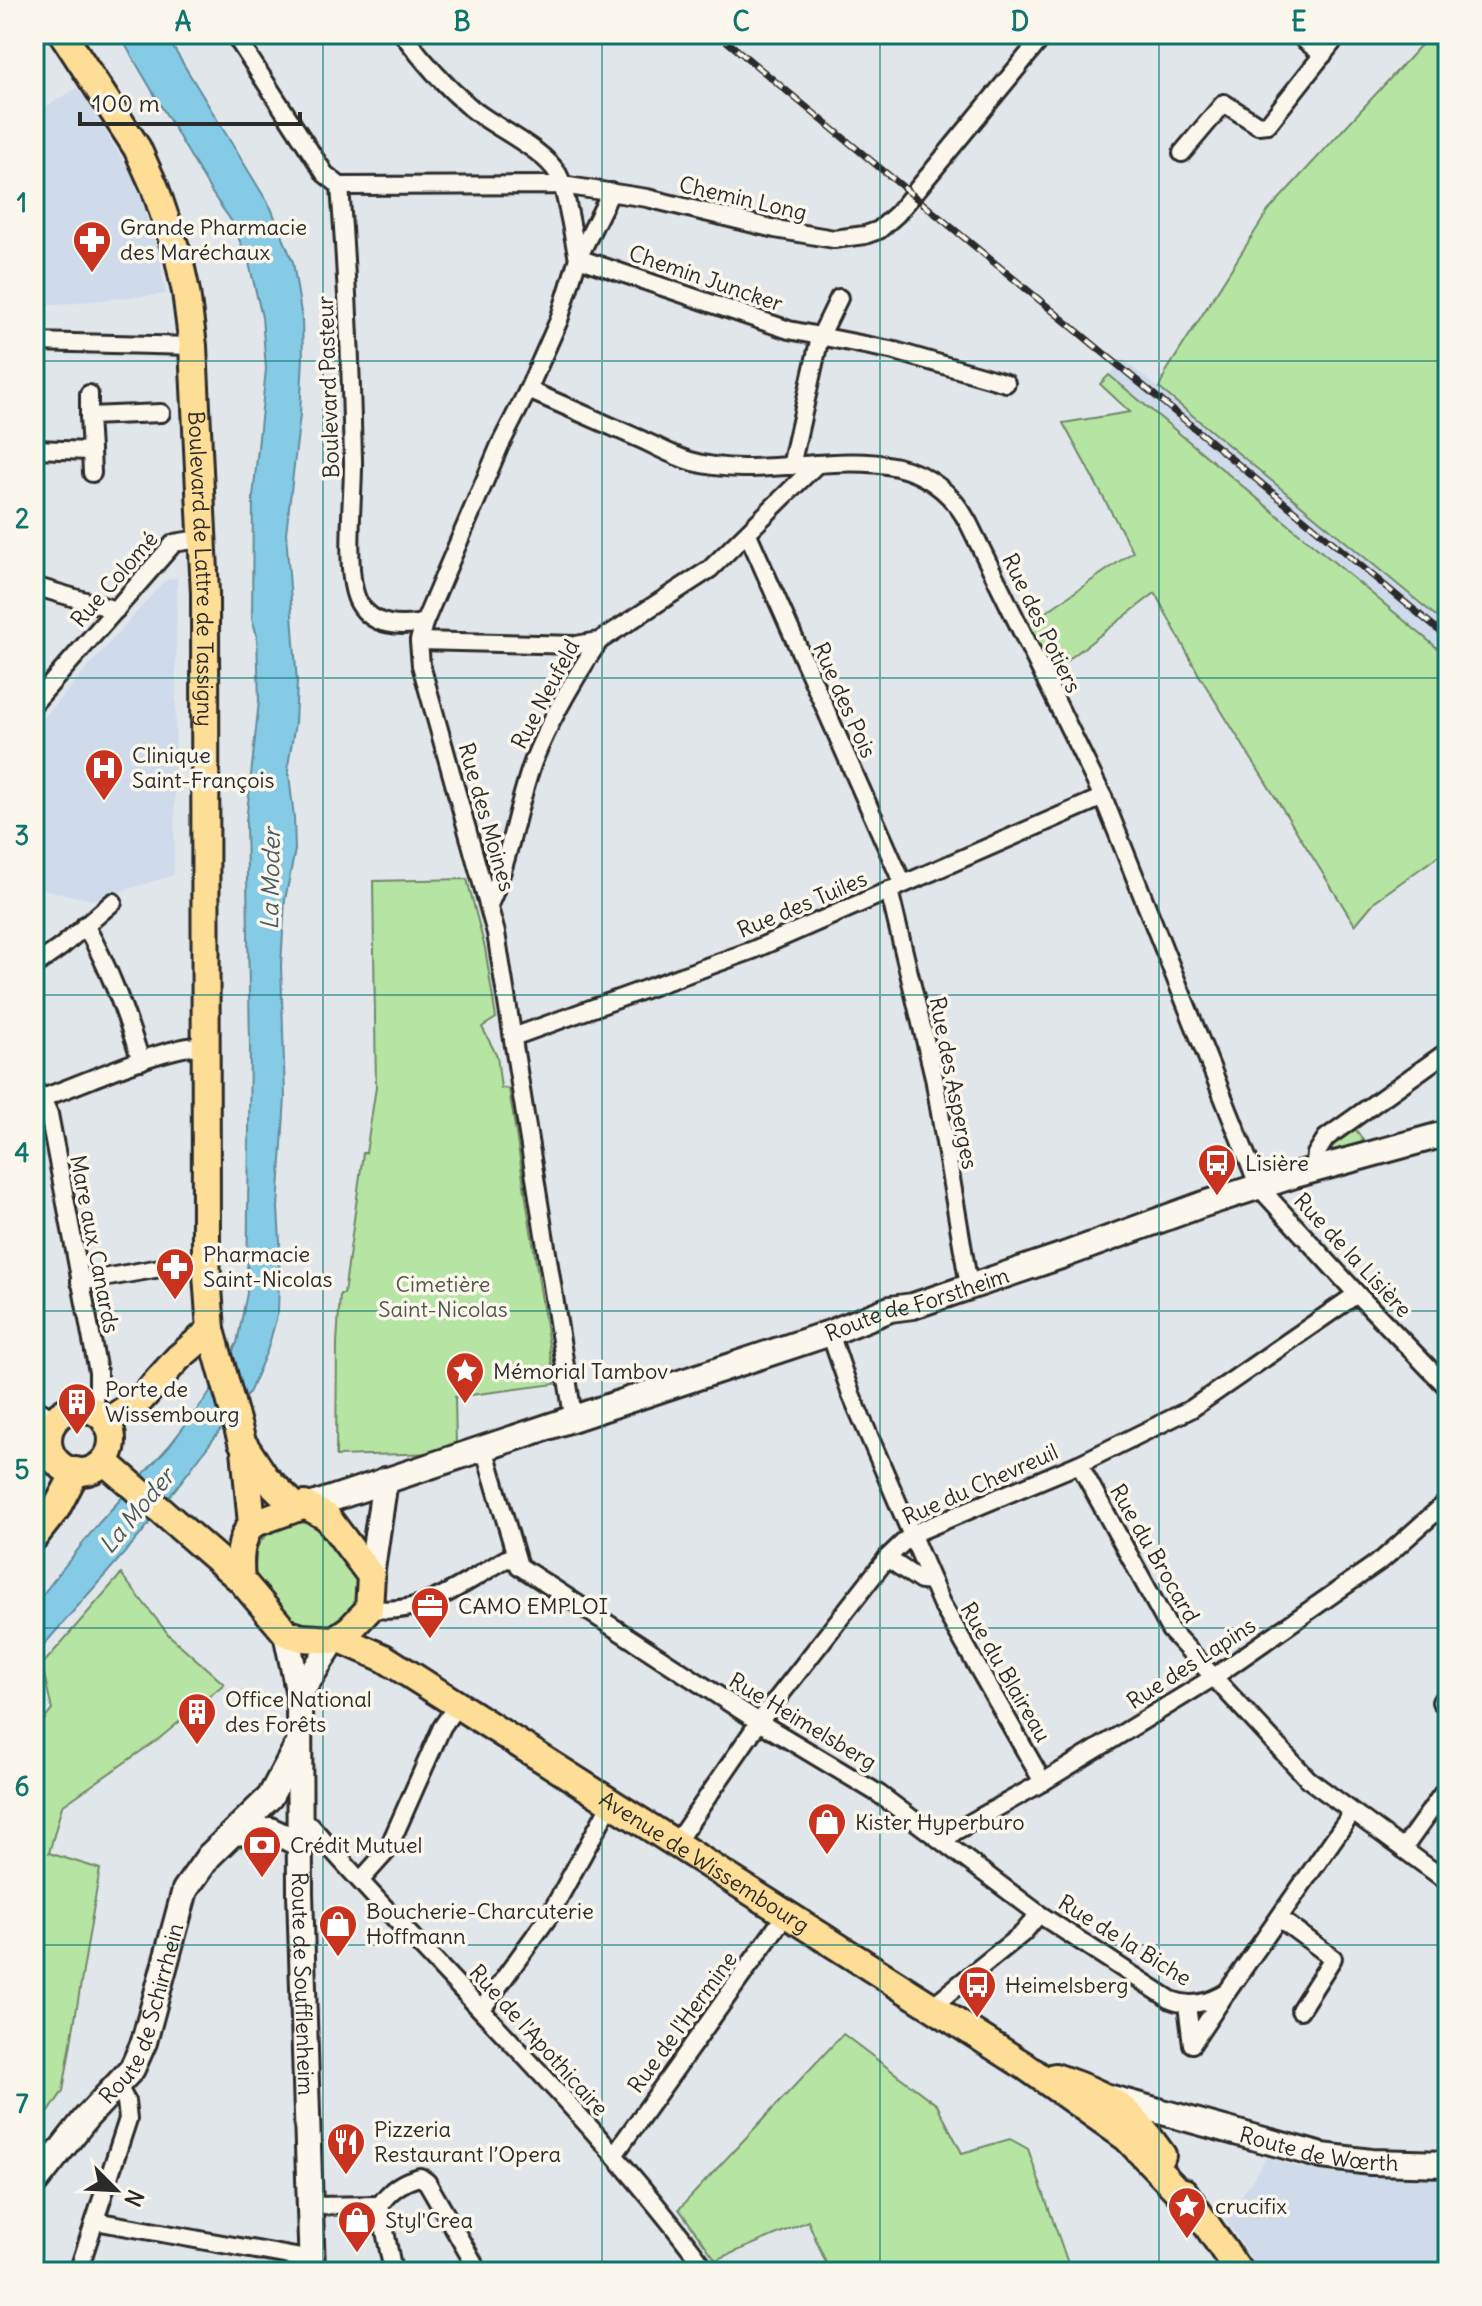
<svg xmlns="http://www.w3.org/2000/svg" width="1482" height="2306" font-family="Delius,sans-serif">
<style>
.built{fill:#cfdaeb}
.green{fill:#b5e4a3;stroke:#708867;stroke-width:2}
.water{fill:#85cbe6;stroke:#618b9b;stroke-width:2}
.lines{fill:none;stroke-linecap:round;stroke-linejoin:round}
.street-casing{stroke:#2b2b2b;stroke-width:22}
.secondary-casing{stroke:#2b2b2b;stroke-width:30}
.primary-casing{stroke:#2b2b2b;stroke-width:32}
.street{stroke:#fbf7ec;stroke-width:16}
.secondary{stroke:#fbf7ec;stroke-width:24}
.primary{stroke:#fede96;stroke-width:26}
.rail-casing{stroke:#2b2b2b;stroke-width:7}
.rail{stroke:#fbf7ec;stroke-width:4;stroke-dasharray:12;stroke-linecap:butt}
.grid{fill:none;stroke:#0f766e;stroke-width:2;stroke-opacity:0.55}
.labels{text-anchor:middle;stroke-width:7;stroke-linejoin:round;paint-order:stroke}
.street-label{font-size:22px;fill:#2b2b2b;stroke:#fbf7ec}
.poi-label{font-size:22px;fill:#2b2b2b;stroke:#fbf7ec;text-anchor:start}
.park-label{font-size:22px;fill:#4e5949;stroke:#fbf7ec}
.water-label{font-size:24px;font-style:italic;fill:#465b63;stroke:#fbf7ec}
.neatline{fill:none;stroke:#0f766e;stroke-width:3}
.grid-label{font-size:26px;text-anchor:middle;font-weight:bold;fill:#0f766e}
</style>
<rect width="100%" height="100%" fill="#e1e6eb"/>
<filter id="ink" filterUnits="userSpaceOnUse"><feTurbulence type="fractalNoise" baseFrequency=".0125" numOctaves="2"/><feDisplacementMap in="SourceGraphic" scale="16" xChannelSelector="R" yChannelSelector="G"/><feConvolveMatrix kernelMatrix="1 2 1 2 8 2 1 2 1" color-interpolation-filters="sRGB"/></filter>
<g filter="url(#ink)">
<g class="built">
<polygon points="78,88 129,170 140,196 160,258 166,294 38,306 34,333 34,187 42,181 34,169 34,113"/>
<polygon points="1123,359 1448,626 1448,657 1109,375"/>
<polygon points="177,577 174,875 92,900 34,887 34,729 164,581"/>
<polygon points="1267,2157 1297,2167 1374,2176 1448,2177 1448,2272 1260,2272 1226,2220"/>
</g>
<g class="green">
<polygon points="1431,34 1448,34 1448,626 1159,388 1166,372 1268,211"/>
<polygon points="1109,375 1448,657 1448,849 1375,901 1355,925 1199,675 1155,593 1051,673 1027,625 1133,552 1063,423 1130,412 1100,384"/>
<polygon points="467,879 485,948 496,1018 482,1027 497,1056 501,1088 509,1089 555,1384 455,1397 456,1447 440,1453 336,1456 337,1343 340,1294 344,1294 363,1153 366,1153 376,1087 373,881"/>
<polygon points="1353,1125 1364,1142 1362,1145 1328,1154 1328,1146"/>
<path d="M294,1521L317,1525L324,1531C334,1545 352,1562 358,1578C366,1601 340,1625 319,1628C311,1629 302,1626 294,1624L258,1583C245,1549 263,1531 294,1521Z"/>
<polygon points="121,1574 169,1635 224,1684 160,1738 62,1806 49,1853 100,1869 63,2091 34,2134 34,1732 52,1710 42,1665"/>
<polygon points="843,2034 937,2105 962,2153 1010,2139 1028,2149 1071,2272 796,2272 826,2263 808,2221 716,2260 679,2209"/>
</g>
<polygon class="water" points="119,34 165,34 271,208 293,262 302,319 303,357 300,415 286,533 297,683 295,723 288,766 294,818 295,850 285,900 281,965 285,1097 278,1208 280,1242 278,1312 268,1348 250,1391 141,1534 34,1656 34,1607 36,1603 98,1524 169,1446 209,1394 237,1343 247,1293 250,1046 246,822 259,701 257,636 252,618 253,497 266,369 262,317 249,263 232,222 212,193"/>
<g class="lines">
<g class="street-casing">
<g id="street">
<path d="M234,34L325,174L340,186C347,277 351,368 353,459C354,495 343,575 359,603C373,627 400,627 424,623"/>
<path d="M403,34C422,60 445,86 470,107C493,127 543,148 558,174C566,188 573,239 578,258L611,192"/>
<polyline points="1297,34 1323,55"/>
<polyline points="1182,153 1224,103 1258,125 1268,124 1339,34"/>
<polyline points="340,186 562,185 647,198 775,229 834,239 865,235 879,230 897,214 1045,34"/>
<polyline points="34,342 193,346"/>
<path d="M528,390C566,406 603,423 640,439C656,446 673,456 690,461C784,489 912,416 969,524L1103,797L1259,1187L1357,1294L1448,1388"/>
<polyline points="89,416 89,394"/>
<polyline points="34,449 91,451 89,416 161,413"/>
<polyline points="91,451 92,473"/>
<polyline points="791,466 820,337 839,298"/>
<polyline points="748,534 903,884"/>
<polyline points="34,586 116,610"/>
<polyline points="419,641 576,645 599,641 710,569 816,465"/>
<polyline points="34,703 174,543 205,538"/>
<polyline points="889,890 934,1077 969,1286"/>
<path d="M489,905C510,859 516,809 533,762C550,719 574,679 599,641"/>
<path d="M85,925C110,969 126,1014 141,1061"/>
<polyline points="34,966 61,947 113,902"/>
<polyline points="513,1037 753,950 1103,797"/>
<polyline points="34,1089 42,1098 49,1114 98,1372 98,1387 90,1409"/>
<path d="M42,1098C88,1082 158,1048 204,1045"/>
<polyline points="1314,1170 1316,1154 1326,1138 1448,1051"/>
<polyline points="80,1282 206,1260"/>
<polyline points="830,1333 851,1394 941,1603 1043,1782"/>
<polyline points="573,1416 496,933 421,665 419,641 424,623 500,445 528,390 559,320 578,258 789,330 895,351 1006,383"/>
<polyline points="484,1448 519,1566 759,1722 879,1794 1039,1914 1023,1933 931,2007"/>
<polyline points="1079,1464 1170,1630 1308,1779 1448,1882"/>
<polyline points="887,1558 921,1581 932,1582"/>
<path d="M370,1608C421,1618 463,1583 506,1559L516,1560"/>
<polyline points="1448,1691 1441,1702 1448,1707"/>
<path d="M300,1823L311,1826C441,1976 590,2111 708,2272"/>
<polyline points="944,1842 954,1832 1043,1782 1214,1677 1383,1559 1448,1501"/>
<polyline points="675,1844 759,1722 887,1558 912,1534 1079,1464 1191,1409 1357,1294"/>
<polyline points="1403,1849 1448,1786"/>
<polyline points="361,1880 387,1851 442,1727 457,1705"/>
<path d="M1039,1914L1171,2000C1191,2008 1209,2003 1227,1992L1352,1813"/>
<polyline points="1279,1918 1333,1958 1300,2010"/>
<polyline points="1187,2005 1192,2044 1226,1993"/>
<polyline points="482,2009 549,1916 611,1803"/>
<polyline points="614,2155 786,1914"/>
<path d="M380,2205C389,2191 403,2181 420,2177L427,2182L479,2272"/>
<polyline points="310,2206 380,2205 393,2272"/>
<polyline points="95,2221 312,2260"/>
<polyline points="78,2272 128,2119 126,2101 118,2086"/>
</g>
</g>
<g class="secondary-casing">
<g id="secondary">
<polyline points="34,1412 52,1423"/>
<path id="s1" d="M310,1506L830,1333L890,1309L913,1306L1064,1255L1201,1205L1295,1175L1448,1133"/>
<polyline points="371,1576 385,1480"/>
<path id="s2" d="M286,1633L299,1695L300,1893L312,2272"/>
<polyline points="299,1695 334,1640"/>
<polyline points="233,1833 270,1830 300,1844"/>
<path id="s3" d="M1108,2097L1322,2156L1371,2162L1448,2164"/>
<path id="s4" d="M34,2184L86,2118L132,2069L144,2042L185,1890L209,1856L270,1797L295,1750"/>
</g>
</g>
<g class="primary-casing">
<g id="primary">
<path id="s5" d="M63,34L137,148L155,188L179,259L186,292L193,346L205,593L206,1260L211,1330L242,1442L265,1477L297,1508"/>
<circle cx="80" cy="1440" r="32"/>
<polyline points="106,1422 141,1399 178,1358 211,1330"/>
<polyline points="245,1449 252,1524"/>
<path d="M104,1461L241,1580L286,1633L302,1638L334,1640L351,1628L369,1609L371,1576L327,1517L305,1505L252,1524C239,1540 239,1561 241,1580"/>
<polyline points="34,1537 56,1509 76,1471"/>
<path id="s6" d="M338,1638L384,1658L1025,2066L1127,2138L1192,2206"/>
<path d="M1055,2077C1114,2098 1126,2104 1162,2155"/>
<polyline points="1184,2192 1239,2272"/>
</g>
</g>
<use href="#street" class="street"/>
<use href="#secondary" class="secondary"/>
<use href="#primary" class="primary"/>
<g class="rail-casing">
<polyline id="rail" points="718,34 1448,638"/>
</g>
<use href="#rail" class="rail"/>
</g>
</g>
<path class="grid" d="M323,34V2272M602,34V2272M880,34V2272M1159,34V2272M34,361H1448M34,678H1448M34,995H1448M34,1311H1448M34,1628H1448M34,1945H1448"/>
<defs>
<g id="pharmacy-pin" transform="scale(2)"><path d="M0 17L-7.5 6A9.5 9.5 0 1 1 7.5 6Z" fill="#c8321e" stroke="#fbf7ec"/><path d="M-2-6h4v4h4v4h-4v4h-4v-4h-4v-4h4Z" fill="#fff"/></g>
<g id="hospital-pin" transform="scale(2)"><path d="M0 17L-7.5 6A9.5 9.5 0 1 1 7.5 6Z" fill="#c8321e" stroke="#fbf7ec"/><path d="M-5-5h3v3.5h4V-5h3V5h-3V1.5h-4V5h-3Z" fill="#fff"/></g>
<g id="bus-pin" transform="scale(2)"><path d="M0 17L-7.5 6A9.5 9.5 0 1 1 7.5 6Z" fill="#c8321e" stroke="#fbf7ec"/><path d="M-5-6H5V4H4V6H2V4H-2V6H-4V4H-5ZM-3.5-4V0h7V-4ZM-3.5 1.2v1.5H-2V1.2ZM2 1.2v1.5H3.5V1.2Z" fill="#fff"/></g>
<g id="sight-pin" transform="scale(2)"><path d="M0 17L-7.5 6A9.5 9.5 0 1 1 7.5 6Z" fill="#c8321e" stroke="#fbf7ec"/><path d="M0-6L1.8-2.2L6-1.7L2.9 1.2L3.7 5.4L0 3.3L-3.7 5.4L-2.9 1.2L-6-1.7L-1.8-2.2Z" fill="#fff"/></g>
<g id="building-pin" transform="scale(2)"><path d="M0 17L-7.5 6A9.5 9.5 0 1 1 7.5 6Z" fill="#c8321e" stroke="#fbf7ec"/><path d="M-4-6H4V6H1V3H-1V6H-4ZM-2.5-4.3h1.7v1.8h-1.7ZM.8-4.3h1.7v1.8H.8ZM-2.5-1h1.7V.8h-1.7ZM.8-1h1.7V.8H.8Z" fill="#fff"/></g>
<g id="office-pin" transform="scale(2)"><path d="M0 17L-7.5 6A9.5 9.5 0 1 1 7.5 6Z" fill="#c8321e" stroke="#fbf7ec"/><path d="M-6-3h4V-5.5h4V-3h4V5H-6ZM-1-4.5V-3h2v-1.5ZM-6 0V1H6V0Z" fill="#fff"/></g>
<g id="shop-pin" transform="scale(2)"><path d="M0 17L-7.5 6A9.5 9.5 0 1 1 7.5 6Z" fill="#c8321e" stroke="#fbf7ec"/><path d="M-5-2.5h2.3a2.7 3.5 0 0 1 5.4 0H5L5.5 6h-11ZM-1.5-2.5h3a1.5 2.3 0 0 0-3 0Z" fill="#fff"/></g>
<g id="bank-pin" transform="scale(2)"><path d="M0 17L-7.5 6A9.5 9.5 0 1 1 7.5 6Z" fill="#c8321e" stroke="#fbf7ec"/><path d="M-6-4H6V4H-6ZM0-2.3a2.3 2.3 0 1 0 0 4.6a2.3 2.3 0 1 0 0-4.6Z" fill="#fff"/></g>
<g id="restaurant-pin" transform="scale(2)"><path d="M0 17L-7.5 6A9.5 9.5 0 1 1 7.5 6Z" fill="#c8321e" stroke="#fbf7ec"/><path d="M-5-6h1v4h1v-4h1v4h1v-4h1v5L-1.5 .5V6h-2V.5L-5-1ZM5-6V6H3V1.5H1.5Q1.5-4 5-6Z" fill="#fff"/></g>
</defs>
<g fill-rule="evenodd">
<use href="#pharmacy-pin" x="92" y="240"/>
<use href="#hospital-pin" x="104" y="768"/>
<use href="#bus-pin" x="1217" y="1163"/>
<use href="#pharmacy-pin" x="175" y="1267"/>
<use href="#sight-pin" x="465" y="1371"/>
<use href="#building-pin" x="77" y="1402"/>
<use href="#office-pin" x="430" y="1606"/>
<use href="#building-pin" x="197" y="1712"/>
<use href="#shop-pin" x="827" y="1822"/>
<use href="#bank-pin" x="262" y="1845"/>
<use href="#shop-pin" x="338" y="1924"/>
<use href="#bus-pin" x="977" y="1985"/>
<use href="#restaurant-pin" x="346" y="2142"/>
<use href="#sight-pin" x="1187" y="2206"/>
<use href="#shop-pin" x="357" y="2220"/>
</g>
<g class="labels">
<g class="street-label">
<text transform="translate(743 198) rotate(13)" y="8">Chemin Long</text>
<text transform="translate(706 278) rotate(19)" y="8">Chemin Juncker</text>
<text transform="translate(328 387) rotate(-92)" y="8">Boulevard Pasteur</text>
<text dy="8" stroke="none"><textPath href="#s5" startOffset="566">Boulevard de Lattre de Tassigny</textPath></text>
<text transform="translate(114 579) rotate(-49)" y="8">Rue Colomé</text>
<text transform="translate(1042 623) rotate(64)" y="8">Rue des Potiers</text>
<text transform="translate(545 694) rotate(-62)" y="8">Rue Neufeld</text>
<text transform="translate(845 700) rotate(66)" y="8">Rue des Pois</text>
<text transform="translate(487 817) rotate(74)" y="8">Rue des Moines</text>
<text transform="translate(802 904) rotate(-23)" y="8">Rue des Tuiles</text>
<text transform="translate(954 1083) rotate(79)" y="8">Rue des Asperges</text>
<text transform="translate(95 1244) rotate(79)" y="8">Mare aux Canards</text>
<text transform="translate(1353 1255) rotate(47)" y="8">Rue de la Lisière</text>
<text dy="8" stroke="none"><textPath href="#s1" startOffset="640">Route de Forstheim</textPath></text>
<text transform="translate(980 1484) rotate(-24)" y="8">Rue du Chevreuil</text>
<text transform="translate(1155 1553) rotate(60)" y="8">Rue du Brocard</text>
<text transform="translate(1191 1663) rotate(-33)" y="8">Rue des Lapins</text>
<text transform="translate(1006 1672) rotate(60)" y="8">Rue du Blaireau</text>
<text transform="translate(803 1721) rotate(31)" y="8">Rue Heimelsberg</text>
<text dy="8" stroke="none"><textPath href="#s6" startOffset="430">Avenue de Wissembourg</textPath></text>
<text transform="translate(1125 1940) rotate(32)" y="8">Rue de la Biche</text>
<text dy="8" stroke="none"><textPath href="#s2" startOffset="352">Route de Soufflenheim</textPath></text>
<text dy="8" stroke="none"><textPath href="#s4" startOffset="206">Route de Schirrhein</textPath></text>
<text transform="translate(682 2022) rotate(-54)" y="8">Rue de l'Hermine</text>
<text transform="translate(539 2040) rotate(48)" y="8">Rue de l'Apothicaire</text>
<text dy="8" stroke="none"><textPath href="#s3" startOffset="218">Route de Wœrth</textPath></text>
</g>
<g class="poi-label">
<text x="120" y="235">Grande Pharmacie<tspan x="120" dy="25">des Maréchaux</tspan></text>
<text x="132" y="763">Clinique<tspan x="132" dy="25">Saint-François</tspan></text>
<text x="1245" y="1171">Lisière</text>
<text x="203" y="1262">Pharmacie<tspan x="203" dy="25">Saint-Nicolas</tspan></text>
<text x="493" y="1379">Mémorial Tambov</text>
<text x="105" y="1397">Porte de<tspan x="105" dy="25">Wissembourg</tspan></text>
<text x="458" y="1614">CAMO EMPLOI</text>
<text x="225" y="1707">Office National<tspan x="225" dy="25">des Forêts</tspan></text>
<text x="855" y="1830">Kister Hyperburo</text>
<text x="290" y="1853">Crédit Mutuel</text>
<text x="366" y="1919">Boucherie-Charcuterie<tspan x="366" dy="25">Hoffmann</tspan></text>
<text x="1005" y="1993">Heimelsberg</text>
<text x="374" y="2137">Pizzeria<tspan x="374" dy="25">Restaurant l’Opera</tspan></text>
<text x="1215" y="2214">crucifix</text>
<text x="385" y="2228">Styl'Crea</text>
</g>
<g class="park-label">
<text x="443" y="1292">Cimetière<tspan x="443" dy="25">Saint-Nicolas</tspan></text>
</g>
<g class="water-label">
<text transform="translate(271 879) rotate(-89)" y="8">La Moder</text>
<text transform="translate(137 1511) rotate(-50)" y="8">La Moder</text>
</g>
</g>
<rect width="1482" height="2306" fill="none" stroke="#fbf7ec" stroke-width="88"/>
<g transform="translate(116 2190) rotate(114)" stroke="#fbf7ec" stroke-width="6" paint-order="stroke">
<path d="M0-6L14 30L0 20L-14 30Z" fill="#2b2b2b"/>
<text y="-12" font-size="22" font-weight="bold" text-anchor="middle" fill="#2b2b2b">N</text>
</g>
<path d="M80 112v12h220v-12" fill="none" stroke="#2b2b2b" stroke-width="4"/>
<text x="92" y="112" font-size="24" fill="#2b2b2b" stroke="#fbf7ec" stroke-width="6" paint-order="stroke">100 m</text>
<rect x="44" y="44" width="1394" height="2218" class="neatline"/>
<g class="grid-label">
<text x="183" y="31">A</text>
<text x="462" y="31">B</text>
<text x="741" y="31">C</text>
<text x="1020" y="31">D</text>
<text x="1299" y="31">E</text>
<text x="22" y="212">1</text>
<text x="22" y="528">2</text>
<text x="22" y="845">3</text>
<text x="22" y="1162">4</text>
<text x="22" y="1479">5</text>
<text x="22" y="1796">6</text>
<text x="22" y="2113">7</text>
</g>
</svg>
